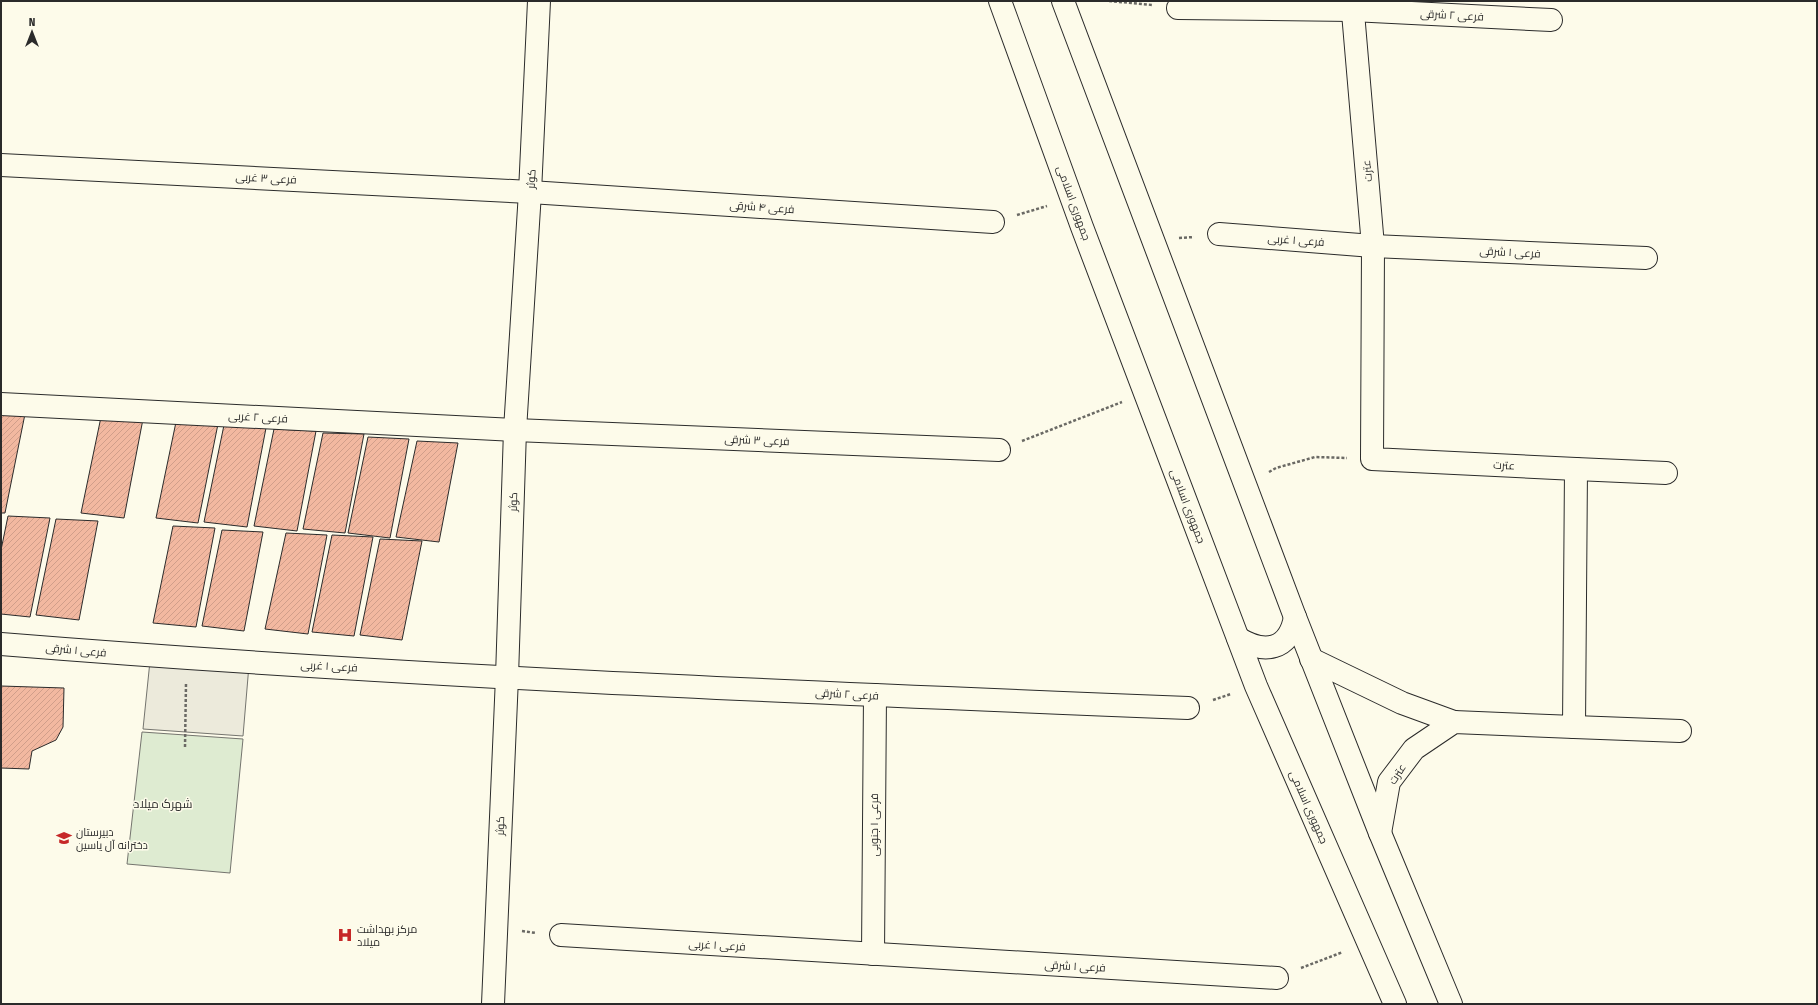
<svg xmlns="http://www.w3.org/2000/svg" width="1818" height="1005" font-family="'Fira Sans Condensed',Cairo,sans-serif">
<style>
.park{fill:#deebd1;stroke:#74746e}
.parking{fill:#eceadb;stroke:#74746e}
.building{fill:url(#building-hatch);stroke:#2b2b2b}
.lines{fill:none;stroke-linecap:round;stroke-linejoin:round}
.minor-casing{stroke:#2b2b2b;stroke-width:24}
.major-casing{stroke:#2b2b2b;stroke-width:24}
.path{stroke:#6a6964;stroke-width:2.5;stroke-dasharray:3 2;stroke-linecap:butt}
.minor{stroke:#fdfbea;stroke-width:22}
.major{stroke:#fdfbea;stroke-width:22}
.labels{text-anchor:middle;stroke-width:3;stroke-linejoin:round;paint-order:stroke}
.street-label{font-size:11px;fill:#2b2b2b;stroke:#fdfbea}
.poi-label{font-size:11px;fill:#2b2b2b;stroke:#fdfbea;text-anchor:start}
.neighbourhood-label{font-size:12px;fill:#2b2b2b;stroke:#fdfbea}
</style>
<defs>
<pattern id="building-hatch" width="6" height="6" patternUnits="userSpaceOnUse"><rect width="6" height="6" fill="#f2b8a0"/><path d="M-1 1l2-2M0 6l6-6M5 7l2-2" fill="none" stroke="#d09e8a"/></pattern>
</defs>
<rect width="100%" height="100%" fill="#fdfbea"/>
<polygon class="park" points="142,732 243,739 230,873 127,864"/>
<polygon class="parking" points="150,661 249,665 243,736 143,729"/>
<g class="building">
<polygon points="1,413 25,414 5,513 1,513"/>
<polygon points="101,417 143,419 124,518 81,513"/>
<polygon points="176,422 218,424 198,523 156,518"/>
<polygon points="224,425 266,428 247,527 204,522"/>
<polygon points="274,429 316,431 297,531 254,526"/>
<polygon points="323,433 364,434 345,533 303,529"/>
<polygon points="368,437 409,439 390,538 348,533"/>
<polygon points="417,441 458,443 439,542 396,537"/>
<polygon points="8,516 50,518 30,617 1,614 1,550"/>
<polygon points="56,519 98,521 79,620 36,615"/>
<polygon points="173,526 215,528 196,627 153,623"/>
<polygon points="222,530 263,532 244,631 202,626"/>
<polygon points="286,533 327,535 308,634 265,629"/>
<polygon points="332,535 373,537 354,636 312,632"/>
<polygon points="380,539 422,541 402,640 360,635"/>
<polygon points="1,686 64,688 63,727 56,740 32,751 29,769 1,768"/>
</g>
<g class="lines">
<g class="minor-casing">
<g id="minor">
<polyline points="1352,1 1373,246 1372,459 1576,469 1574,727 1454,722 1414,749 1389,782 1380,833"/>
<polyline points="1178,8 1352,10 1551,20"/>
<polyline points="1,165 530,192 993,222"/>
<polyline points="1219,234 1373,246 1646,258"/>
<polyline points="1,404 515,430 999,450"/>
<polyline points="1576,469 1666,473"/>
<path d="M1,644C396,676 792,692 1188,708"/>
<polyline points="1311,659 1402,703 1454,722"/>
<polyline points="1574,727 1680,731"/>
<polyline points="561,935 1277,978"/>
<polyline points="873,954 875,695"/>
<polyline points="493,1004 507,677 515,430 530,192 539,1"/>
</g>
</g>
<g class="major-casing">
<g id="major">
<polyline points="1000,1 1082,227 1256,686 1395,1004"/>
<polyline points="1063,1 1295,617 1380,833 1451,1004"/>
<path d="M1238,638C1264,654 1289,651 1295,617"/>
</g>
</g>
<g class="path">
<polyline points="1109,1 1153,5"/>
<polyline points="1017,215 1047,206"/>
<polyline points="1179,238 1194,237"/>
<polyline points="1022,441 1122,402"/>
<polyline points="1269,472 1276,468 1315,457 1347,458"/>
<polyline points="1213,700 1231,694"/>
<polyline points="185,747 186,683"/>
<polyline points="522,931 536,933"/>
<polyline points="1301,968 1343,952"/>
</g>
<use href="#minor" class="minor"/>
<use href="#major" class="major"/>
</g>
<defs>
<g id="school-bare" transform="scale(1.2)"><path d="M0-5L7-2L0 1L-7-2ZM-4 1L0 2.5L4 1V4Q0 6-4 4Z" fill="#c62828" stroke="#fdfbea" stroke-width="2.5" paint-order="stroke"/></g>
<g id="hospital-bare" transform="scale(1.2)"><path d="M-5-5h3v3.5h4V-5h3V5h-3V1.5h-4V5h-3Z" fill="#c62828" stroke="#fdfbea" stroke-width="2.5" paint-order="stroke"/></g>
</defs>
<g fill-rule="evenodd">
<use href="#school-bare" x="64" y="838"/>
<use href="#hospital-bare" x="345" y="935"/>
</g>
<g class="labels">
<g class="street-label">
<text transform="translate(1452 15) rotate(3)" y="4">فرعی ۲ شرقی</text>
<text transform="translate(1367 171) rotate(-95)" y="4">عترت</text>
<text transform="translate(266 178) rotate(3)" y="4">فرعی ۳ غربی</text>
<text transform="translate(531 179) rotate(-87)" y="4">کوثر</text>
<text transform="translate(1074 203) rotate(70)" y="4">جمهوری اسلامی</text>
<text transform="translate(762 207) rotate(4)" y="4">فرعی ۴ شرقی</text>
<text transform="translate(1296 240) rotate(4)" y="4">فرعی ۱ غربی</text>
<text transform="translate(1510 252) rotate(3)" y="4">فرعی ۱ شرقی</text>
<text transform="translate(258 417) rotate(3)" y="4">فرعی ۲ غربی</text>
<text transform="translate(757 440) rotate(2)" y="4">فرعی ۳ شرقی</text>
<text transform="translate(1504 465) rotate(3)" y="4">عترت</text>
<text transform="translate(513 502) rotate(-88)" y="4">کوثر</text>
<text transform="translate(1188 506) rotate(69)" y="4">جمهوری اسلامی</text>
<text transform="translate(76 650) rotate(5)" y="4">فرعی ۱ شرقی</text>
<text transform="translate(329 666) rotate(3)" y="4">فرعی ۱ غربی</text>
<text transform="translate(847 694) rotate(3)" y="4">فرعی ۲ شرقی</text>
<text transform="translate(1397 774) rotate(-57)" y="4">عترت</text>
<text transform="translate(1309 807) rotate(66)" y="4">جمهوری اسلامی</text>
<text transform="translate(874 825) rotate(-90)" y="4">فرعی ۱ جنوبی</text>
<text transform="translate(500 826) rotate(-88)" y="4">کوثر</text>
<text transform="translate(717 945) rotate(3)" y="4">فرعی ۱ غربی</text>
<text transform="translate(1075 966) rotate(3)" y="4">فرعی ۱ شرقی</text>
</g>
<g class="poi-label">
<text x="76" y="836">دبیرستان<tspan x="76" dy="13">دخترانه آل یاسین</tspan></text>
<text x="357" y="933">مرکز بهداشت<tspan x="357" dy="13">میلاد</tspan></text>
</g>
<g class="neighbourhood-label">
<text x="163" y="808">شهرک میلاد</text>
</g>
</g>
<rect width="1818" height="1005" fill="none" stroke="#2b2b2b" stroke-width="4"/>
<g transform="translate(32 32)" stroke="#fdfbea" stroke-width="3" paint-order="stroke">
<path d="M0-3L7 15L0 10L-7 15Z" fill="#2b2b2b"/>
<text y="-6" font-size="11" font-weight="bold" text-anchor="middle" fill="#2b2b2b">N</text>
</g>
</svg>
